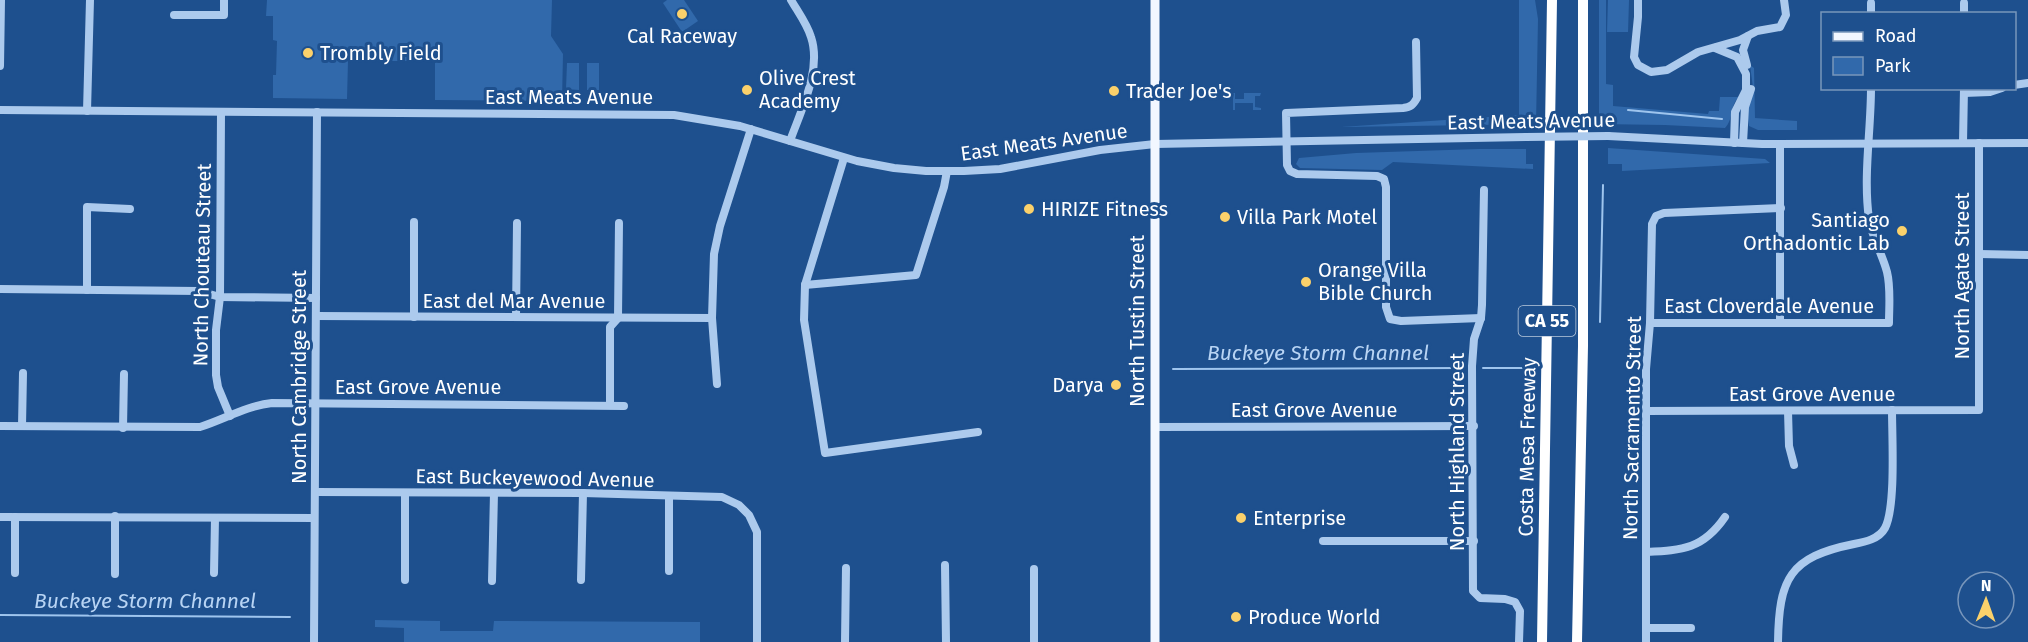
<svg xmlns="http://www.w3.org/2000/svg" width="2028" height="642" font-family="'Fira Sans',sans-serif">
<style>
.green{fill:#3169ab}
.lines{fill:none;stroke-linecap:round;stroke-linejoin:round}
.stream{stroke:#9fc5ee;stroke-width:2}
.minor{stroke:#accaed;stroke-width:8}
.major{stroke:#f2f7ff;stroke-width:9}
.highway{stroke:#fff;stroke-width:10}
.minor-bridge{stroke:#accaed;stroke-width:8}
.poi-dot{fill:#fbd16b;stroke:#1e508e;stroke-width:2}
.labels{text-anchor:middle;stroke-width:6;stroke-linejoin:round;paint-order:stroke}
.shield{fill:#1e508e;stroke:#bccadd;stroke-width:1.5}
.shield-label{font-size:18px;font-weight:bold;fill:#fff}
.poi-label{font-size:20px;fill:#fff;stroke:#1e508e;text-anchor:start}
.street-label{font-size:20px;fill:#fff;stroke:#1e508e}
.water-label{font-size:21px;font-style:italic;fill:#b8d4f4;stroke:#1e508e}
</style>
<rect width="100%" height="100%" fill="#1e508e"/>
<g class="green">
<polygon points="267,0 552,0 551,36 563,54 562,101 435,100 435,61 348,61 347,99 273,98 273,75 276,75 277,41 273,40 273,16 266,16"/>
<polygon points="667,0 684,0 698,21 682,32 663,3"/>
<polygon points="1519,0 1535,0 1538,19 1536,124 1341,127 1519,115"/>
<path d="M1599,0H1606V84L1613,85V106L1708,114L1709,111H1719L1720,97H1739C1729,106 1734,119 1725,128L1665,125L1599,124Z"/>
<polygon points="1608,0 1629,0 1628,32 1607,32"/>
<polygon points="567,63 579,63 579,90 566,89"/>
<rect x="587" y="63" width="12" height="27"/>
<polygon points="1750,65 1754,68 1755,118 1797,121 1797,130 1758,130 1749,126 1747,112 1753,88"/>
<polygon points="1233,93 1235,93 1235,99 1244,99 1244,93 1261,93 1260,96 1255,96 1255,107 1261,108 1261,110 1253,110 1253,103 1235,103 1235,110 1233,110"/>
<polygon points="1608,148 1765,159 1770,163 1622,171 1622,164 1608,164"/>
<polygon points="1479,149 1526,149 1526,164 1533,164 1533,169 1393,162 1382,170 1300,168 1296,164 1299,158 1356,153"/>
<polygon points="375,620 440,621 440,631 493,631 494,621 700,622 700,642 404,642 404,628 375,627"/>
</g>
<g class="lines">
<g class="stream">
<polyline points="1628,110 1722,119"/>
<polyline points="1600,322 1603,185"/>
<polyline points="1483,368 1530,368"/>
<polyline points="1173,369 1462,368"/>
<polyline points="0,615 290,617"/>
</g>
<g class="minor">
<polyline points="1638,0 1638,17 1634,57 1638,65 1651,72 1667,70 1698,52 1740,40 1757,31 1780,27 1786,15 1784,0"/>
<polyline points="1871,14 1871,3"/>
<polyline points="1964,14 1964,3"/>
<polyline points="174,15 224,15 224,0"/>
<path d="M1416,42L1417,98C1413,105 1411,107 1403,108L1286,113L1287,165L1290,171L1297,174L1377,176L1384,179L1386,187V307L1390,319L1401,321L1481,318"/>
<polyline points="1715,48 1737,57 1746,74 1746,90 1735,112 1734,143"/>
<polyline points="1747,65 1743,50 1748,36"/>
<polyline points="0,66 1,0"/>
<polyline points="2014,85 2028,83"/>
<polyline points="1964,93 1990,92 2002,88"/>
<polyline points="0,110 674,115 740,126 857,161 894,168 926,171 964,171 1000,169 1100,150 1155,144 1526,137"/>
<polyline points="87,111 90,0"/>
<polyline points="221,112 220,297 216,330 216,375 218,387 230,416"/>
<polyline points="1608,136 1762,144 2028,143"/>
<path d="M790,141C801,110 822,70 811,37C807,24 798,12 791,0"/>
<polyline points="1743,143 1745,107 1751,89"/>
<polyline points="1963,143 1964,88"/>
<polyline points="1780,144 1780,323"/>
<polyline points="844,158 805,285 804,320 825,453 978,432"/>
<polyline points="1484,190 1482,305 1481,318 1474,339 1472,366 1473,591 1480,598 1505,599 1515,602 1520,611 1519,642"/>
<polyline points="1979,254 2028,255"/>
<polyline points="805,285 916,275 944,187 947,171"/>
<polyline points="0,289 199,291 220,297 316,298"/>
<polyline points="87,290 87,207 130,209"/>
<polyline points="316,316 712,318"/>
<polyline points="414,317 414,222"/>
<polyline points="516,317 517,223"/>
<path d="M1650,323H1889C1889,306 1891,288 1887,272C1882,253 1872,238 1869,219C1863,176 1871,131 1871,88"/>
<polyline points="717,384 712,318 714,254 720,226 751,129"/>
<polyline points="610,405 610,327 618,318 619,223"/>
<polyline points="1645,411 1979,410 1979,143"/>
<polyline points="1788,411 1789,446 1794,465"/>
<path d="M0,426L200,427C225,419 246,406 272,403L624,406"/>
<polyline points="22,426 23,373"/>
<polyline points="1155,427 1474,426"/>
<polyline points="123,428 124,374"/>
<polyline points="315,492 583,493 722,497 739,505 749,515 757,532 757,642"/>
<polyline points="405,493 405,580"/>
<polyline points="669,496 669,571"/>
<polyline points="0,517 314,518"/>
<polyline points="15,517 15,573"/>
<polyline points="1323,541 1474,541"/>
<path d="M1646,552C1683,550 1703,549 1725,517"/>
<polyline points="945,565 946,642"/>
<polyline points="214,573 215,518"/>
<polyline points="115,574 115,516"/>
<polyline points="581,580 583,493"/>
<polyline points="492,581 494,493"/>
<polyline points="1646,628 1691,628"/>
<polyline points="314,642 317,112"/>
<polyline points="845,642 846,568"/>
<polyline points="1034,642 1034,569"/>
<polyline points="1646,642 1646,369 1650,323 1652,224 1656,216 1664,213 1781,208"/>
<path d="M1778,642C1779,579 1789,557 1854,544C1865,542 1879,539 1885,528C1896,507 1892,437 1892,410"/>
</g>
<polyline class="major" points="1155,642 1155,0"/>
<g class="highway">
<polyline points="1542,642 1552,0"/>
<polyline points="1577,642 1583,346 1583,0"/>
</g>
<polyline class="minor-bridge" points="1526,137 1608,136"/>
</g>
<g class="poi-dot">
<circle cx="682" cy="14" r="6"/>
<circle cx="308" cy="53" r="6"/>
<circle cx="747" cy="90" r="6"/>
<circle cx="1114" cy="91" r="6"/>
<circle cx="1029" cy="209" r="6"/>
<circle cx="1225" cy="217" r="6"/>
<circle cx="1902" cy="231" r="6"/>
<circle cx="1306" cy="282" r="6"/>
<circle cx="1116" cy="385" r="6"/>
<circle cx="1241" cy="518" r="6"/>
<circle cx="1236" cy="617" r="6"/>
</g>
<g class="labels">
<rect class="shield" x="1518.5" y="306" width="57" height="30" rx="4.5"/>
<g class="shield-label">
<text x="1547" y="327">CA 55</text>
</g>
<g class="poi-label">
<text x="682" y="43" text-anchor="middle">Cal Raceway</text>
<text x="320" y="60">Trombly Field</text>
<text x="759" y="85">Olive Crest<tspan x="759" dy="23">Academy</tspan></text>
<text x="1126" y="98">Trader Joe's</text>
<text x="1041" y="216">HIRIZE Fitness</text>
<text x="1237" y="224">Villa Park Motel</text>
<text x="1890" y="227" text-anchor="end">Santiago<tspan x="1890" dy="23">Orthadontic Lab</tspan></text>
<text x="1318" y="277">Orange Villa<tspan x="1318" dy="23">Bible Church</tspan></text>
<text x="1104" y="392" text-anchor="end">Darya</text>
<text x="1253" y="525">Enterprise</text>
<text x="1248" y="624">Produce World</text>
</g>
<g class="street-label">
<text x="569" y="104">East Meats Avenue</text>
<text transform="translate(1531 121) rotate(-1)" y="7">East Meats Avenue</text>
<text transform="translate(1044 142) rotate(-8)" y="7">East Meats Avenue</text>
<text transform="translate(202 265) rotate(-89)" y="7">North Chouteau Street</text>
<text transform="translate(1962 276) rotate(-90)" y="7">North Agate Street</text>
<text x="514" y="308">East del Mar Avenue</text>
<text x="1769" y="313">East Cloverdale Avenue</text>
<text transform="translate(1137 321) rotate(-90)" y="7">North Tustin Street</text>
<text transform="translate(299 377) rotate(-90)" y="7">North Cambridge Street</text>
<text x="418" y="394">East Grove Avenue</text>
<text x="1812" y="401">East Grove Avenue</text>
<text x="1314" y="417">East Grove Avenue</text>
<text transform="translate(1632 428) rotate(-89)" y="7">North Sacramento Street</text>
<text transform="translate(1527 447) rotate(-89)" y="7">Costa Mesa Freeway</text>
<text transform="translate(1457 452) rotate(-90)" y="7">North Highland Street</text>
<text transform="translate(535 478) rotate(1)" y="7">East Buckeyewood Avenue</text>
</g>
<g class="water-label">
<text x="1318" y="360">Buckeye Storm Channel</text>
<text x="145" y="608">Buckeye Storm Channel</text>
</g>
</g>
<rect x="1821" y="12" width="195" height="78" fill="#1e508e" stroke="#7896bb" stroke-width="1.5"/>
<rect x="1833" y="32" width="30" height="9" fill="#f2f7ff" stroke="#7896bb" stroke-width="1.5"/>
<text x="1875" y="42" font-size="18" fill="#ffffff">Road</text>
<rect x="1833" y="57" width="30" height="18" fill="#3169ab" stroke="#7896bb" stroke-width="1.5"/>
<text x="1875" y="72" font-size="18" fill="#ffffff">Park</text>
<g transform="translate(1986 600) rotate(1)"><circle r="28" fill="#1e508e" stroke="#7896bb" stroke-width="1.5"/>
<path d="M0-4.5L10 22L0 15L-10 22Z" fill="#fbd16b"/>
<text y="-9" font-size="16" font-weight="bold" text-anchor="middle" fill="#ffffff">N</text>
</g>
</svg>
